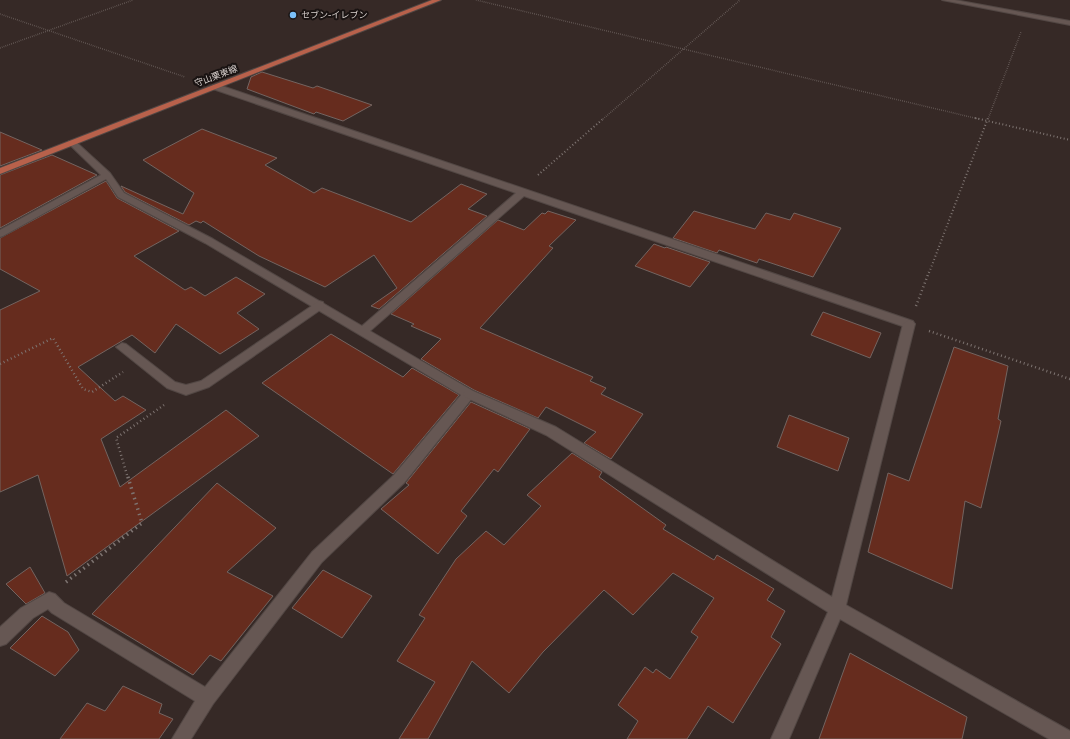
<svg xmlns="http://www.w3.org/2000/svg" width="1070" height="739" font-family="'Golos Text','Noto Sans JP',sans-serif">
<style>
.building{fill:#662c1e;stroke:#736460}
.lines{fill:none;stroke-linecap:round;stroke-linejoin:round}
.lane-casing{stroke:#524744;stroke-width:2}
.street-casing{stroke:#524744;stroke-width:2}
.primary-casing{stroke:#524744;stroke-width:2}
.path-far3{stroke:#7e7471;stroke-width:1.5;stroke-dasharray:0.5 1.5;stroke-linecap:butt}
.path-far2{stroke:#7e7471;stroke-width:2;stroke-dasharray:1 2.5;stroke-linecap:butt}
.path-far1{stroke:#7e7471;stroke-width:2.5;stroke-dasharray:1 3;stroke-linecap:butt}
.path{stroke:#7e7471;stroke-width:3.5;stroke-dasharray:1.5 4;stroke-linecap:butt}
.lane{fill:#665753;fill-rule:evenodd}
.street{fill:#665753;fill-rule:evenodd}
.primary{fill:#b8614b;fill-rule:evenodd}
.poi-dot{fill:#7abff8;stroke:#191312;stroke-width:1.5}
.labels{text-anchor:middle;stroke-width:4;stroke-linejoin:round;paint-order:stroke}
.far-poi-label{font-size:9px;fill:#d9d1ce;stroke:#191312;text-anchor:start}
.far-street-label{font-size:9px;fill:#d9d1ce;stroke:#191312}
</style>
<rect width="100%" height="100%" fill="#362926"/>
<g class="building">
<polygon points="262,72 313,88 317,86 372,105 343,121 316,112 314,114 247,89 251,77"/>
<polygon points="202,129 277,158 265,165 314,193 322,188 411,222 461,184 487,194 468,209 487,216 379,309 371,306 397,288 374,255 325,287 259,256 203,221 201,223 196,221 189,225 125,192 121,186 183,214 194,193 143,160"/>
<polygon points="0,132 42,150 0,166"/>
<polygon points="52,155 97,175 0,228 0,175"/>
<polygon points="106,181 117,198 179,231 134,256 185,290 191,287 205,296 236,277 265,294 237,313 259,329 220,354 176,324 155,353 132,335 78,367 115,401 123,396 146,410 101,439 120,487 226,410 259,436 67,576 38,475 0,492 0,310 40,291 0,269 0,238"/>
<polygon points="548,211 576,220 549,246 553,248 480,328 593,377 590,381 606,388 601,394 643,414 611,459 584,443 596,432 546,407 538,418 474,390 421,359 441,339 411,326 414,324 391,314 498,220 524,230 542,213 545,214"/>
<polygon points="694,211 755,229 766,213 790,220 794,213 841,228 813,277 759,259 757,263 719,250 717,253 673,238"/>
<polygon points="654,244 665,248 666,247 710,262 690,287 635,266"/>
<polygon points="823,312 881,333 870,358 811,335"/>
<polygon points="331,334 403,377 412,368 459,395 393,474 262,383"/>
<polygon points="954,347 1008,366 998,419 1001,421 981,508 965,501 952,589 868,552 888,473 909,481"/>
<polygon points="471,402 530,429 498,472 494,469 461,511 467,516 438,554 381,509 409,485 406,483"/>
<polygon points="789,415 849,438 838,471 777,447"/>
<polygon points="572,453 602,472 599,477 666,525 663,529 714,560 717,555 774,589 767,600 785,611 771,637 781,644 733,723 708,706 687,739 627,739 638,721 618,705 645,667 653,673 656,669 670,679 698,637 691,632 714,598 673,573 633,615 604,590 543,652 509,693 472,661 428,739 399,739 435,682 397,661 425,618 419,615 456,559 486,531 504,545 541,506 527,495"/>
<polygon points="217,483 276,528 227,572 273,596 221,661 210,655 193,675 92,614"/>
<polygon points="30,567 45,593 26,604 6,584"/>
<polygon points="323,570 372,596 342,638 292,608"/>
<polygon points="42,616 68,632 79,650 55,676 10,648"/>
<polygon points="850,653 967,717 962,739 819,739"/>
<polygon points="123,686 162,704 159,713 173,719 159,739 60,739 87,703 105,711"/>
</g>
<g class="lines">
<g class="lane-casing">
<g id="lane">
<polygon points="942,0 955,0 1070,21 1070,25"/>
<polygon points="213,85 219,85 913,321 915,324 913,327 905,327 524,196 370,331 473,391 475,394 473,397 404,483 322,562 213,704 191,739 172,739 195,701 52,613 48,609 33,618 6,644 0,646 0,627 21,608 49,592 55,594 64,603 205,687 312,552 394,475 461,395 205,243 118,197 106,179 3,236 0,237 0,230 101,175 68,143 69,141 75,141 110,173 124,193 213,239 362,326 516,193 213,89"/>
</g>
</g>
<g class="street-casing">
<g id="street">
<polygon points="319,301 323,302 324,305 323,308 209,387 186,395 167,388 116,347 122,343 126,344 175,382 186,385 201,381"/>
<polygon points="909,320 915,324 846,605 1070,731 1070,739 1049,739 840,619 789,739 771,739 828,612 546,435 465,397 463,394 465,391 473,391 556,427 832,597 903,324"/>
</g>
</g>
<g class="primary-casing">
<polygon id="primary" points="432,0 441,0 0,174 0,168"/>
</g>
<g class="path-far3">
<polyline points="476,0 979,119"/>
<polyline points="0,14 185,77"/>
<polyline points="0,48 133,0"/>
<polyline points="603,119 740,0"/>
<polyline points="988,119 1021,32"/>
</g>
<g class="path-far2">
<polyline points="975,118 1070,140"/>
<polyline points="538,175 604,118"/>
<polyline points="929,273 988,118"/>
</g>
<g class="path-far1">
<polyline points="916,306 929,272"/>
<polyline points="929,331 1070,379"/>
<polyline points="0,364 53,338 83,389 92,392 123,372"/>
<polyline points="127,475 116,438 164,405"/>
</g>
<polyline class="path" points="66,582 142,523 127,474"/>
<use href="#lane" class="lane"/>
<use href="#street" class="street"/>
<use href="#primary" class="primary"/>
</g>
<circle class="poi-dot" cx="293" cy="15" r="4"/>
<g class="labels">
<g class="far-poi-label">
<text x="301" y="18">セブン-イレブン</text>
</g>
<g class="far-street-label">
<text transform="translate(216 76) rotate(-21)" y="3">守山栗東線</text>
</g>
</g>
</svg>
